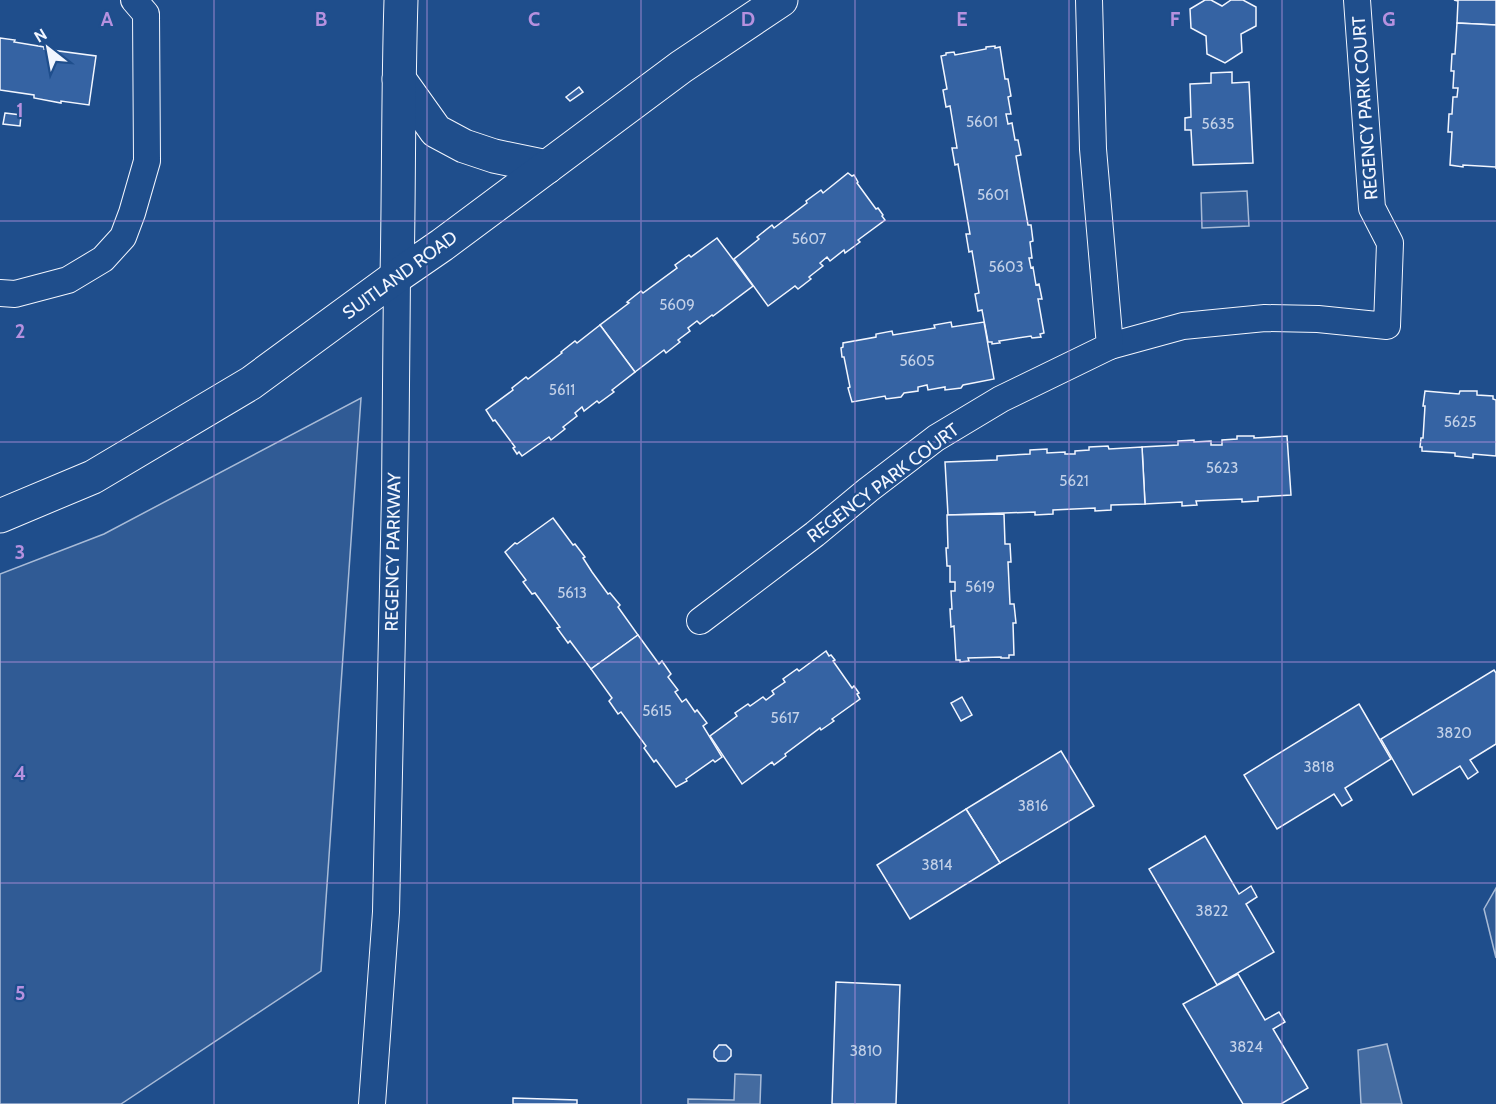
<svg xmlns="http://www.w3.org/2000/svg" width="1496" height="1104" font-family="Cabin,sans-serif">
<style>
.built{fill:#305b95;stroke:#a8bbd7;stroke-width:1.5}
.water{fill:#446ba0;stroke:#a8bbd7;stroke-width:1.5}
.building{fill:#3563a3;stroke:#f2f6ff;stroke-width:1.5}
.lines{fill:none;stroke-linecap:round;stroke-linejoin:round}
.street-casing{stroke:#f2f6ff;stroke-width:28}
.secondary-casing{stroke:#f2f6ff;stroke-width:35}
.street{stroke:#1f4e8c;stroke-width:26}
.secondary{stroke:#1f4e8c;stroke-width:33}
.grid{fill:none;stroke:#b691df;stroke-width:1.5;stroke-opacity:0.55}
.labels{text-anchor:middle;stroke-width:4.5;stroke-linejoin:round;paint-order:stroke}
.number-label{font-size:15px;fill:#c3d1e8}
.street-label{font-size:18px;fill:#f2f6ff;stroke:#1f4e8c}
.grid-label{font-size:20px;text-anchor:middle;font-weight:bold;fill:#b691df;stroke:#1f4e8c;stroke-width:4.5;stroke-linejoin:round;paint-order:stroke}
</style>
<rect width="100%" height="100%" fill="#1f4e8c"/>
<g class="built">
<polygon points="1247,191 1249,226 1202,228 1201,193"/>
<polygon points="361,398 321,971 121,1104 0,1104 0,574 104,534"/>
<polygon points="1496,888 1496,958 1484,909"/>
</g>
<g class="water">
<polygon points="1387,1044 1402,1104 1361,1104 1358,1050"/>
<polygon points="735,1074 761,1075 760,1104 688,1104 688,1099 734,1100"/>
</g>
<g class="building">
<polygon points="1205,0 1211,0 1222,6 1231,0 1243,0 1256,7 1256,26 1241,34 1242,52 1225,63 1207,54 1206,36 1191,28 1190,9"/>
<polygon points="1454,0 1496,0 1496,25 1457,23 1458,1"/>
<polygon points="1457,23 1496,25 1496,169 1496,167 1463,165 1463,167 1450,165 1452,132 1448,132 1449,114 1452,114 1453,97 1457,97 1458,88 1453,88 1454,71 1451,71 1452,54 1455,54"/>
<polygon points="0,38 15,40 14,42 44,47 44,49 96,56 89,105 61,101 61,103 34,98 34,95 0,90"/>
<polygon points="995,46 995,48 1000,47 1005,79 1008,79 1011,96 1008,97 1011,114 1006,114 1008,124 1012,123 1015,140 1018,140 1021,155 1016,156 1028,225 1031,225 1033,241 1030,242 1032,258 1029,258 1031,268 1033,267 1036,285 1039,284 1042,299 1038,299 1044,333 1040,334 1041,337 1032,338 1031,336 999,341 1000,343 992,344 992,342 988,342 982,310 978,311 975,294 979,293 972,251 969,252 966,234 970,234 958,164 955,165 952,148 957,148 950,106 946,107 943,90 947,89 941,56 946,55 946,53 954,52 955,55 986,49 986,47"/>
<polygon points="1232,72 1232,83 1249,82 1253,163 1193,165 1191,130 1185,130 1185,118 1191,117 1190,84 1211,83 1211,73"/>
<polygon points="579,87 583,92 570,101 566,97"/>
<polygon points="5,113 21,115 20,126 3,124"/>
<polygon points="848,173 852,176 854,175 858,182 857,183 876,209 878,208 883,215 882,216 885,220 858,240 860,242 845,253 844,250 830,261 827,257 820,263 823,266 809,277 811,279 798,289 795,286 768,306 734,259 759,239 757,237 772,225 774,228 807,203 806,201 821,190 823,193"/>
<polygon points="717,238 753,286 713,316 712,315 700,324 697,321 688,328 690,331 678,340 680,342 666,353 664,350 635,372 600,325 629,303 627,302 641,291 643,293 677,268 675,265 689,255 691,257"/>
<polygon points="951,322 952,327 984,322 994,379 963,385 961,388 945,390 945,387 928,390 927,385 918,387 918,391 904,393 901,397 886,399 885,396 852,402 848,388 850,387 844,357 842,357 841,348 843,347 843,343 876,337 876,334 892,331 893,335 935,328 934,325"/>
<polygon points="600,325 635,372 612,390 614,392 599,403 597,401 584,411 582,407 575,413 577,416 563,427 565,429 551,440 549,437 522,456 519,452 517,454 513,448 515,447 495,420 493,421 486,410 513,390 512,388 526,377 528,379 562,353 561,352 575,341 577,343"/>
<polygon points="1425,391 1459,394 1460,391 1477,391 1477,395 1493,396 1493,399 1496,400 1496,456 1473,454 1473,458 1455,456 1455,453 1422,451 1422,447 1420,447 1421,438 1423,438 1425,406 1423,406"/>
<polygon points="1237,436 1254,436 1254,438 1287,436 1291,495 1258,497 1258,501 1242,502 1242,499 1196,501 1197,505 1182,506 1182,502 1145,504 1142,447 1178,445 1178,441 1194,440 1194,442 1211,441 1211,445 1222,445 1222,440 1237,439"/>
<polygon points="1108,446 1109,449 1142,447 1145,504 1111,505 1111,510 1095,511 1095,508 1053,510 1053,514 1035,515 1035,512 948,515 945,462 997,460 997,456 1030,454 1030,450 1047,449 1047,453 1065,452 1065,454 1075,454 1075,451 1089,450 1089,447"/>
<polygon points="1004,514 1005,544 1010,544 1011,562 1008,562 1010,604 1014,604 1016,623 1013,623 1014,655 1009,655 1009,658 1001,658 1001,657 968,658 969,661 960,662 960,660 956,660 954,626 951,627 950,609 952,609 951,591 955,591 955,582 950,582 950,566 947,566 946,548 948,548 947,515"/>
<polygon points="553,518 573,545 575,544 585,557 583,558 592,572 608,594 610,593 620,605 618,607 638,635 591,669 570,641 568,643 557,628 560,627 535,593 532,594 523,582 526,580 505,552 515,543 517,544"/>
<polygon points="638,635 659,664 662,661 671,674 668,677 678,690 675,692 682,702 686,699 695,712 697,710 707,723 703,726 722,757 715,762 713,760 686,779 687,781 676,787 656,760 654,762 644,748 646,746 621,712 618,714 609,701 612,698 591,669"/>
<polygon points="826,651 829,656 831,655 835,660 833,661 852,688 854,686 859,693 857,694 860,699 832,719 834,721 821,730 820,728 785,754 786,756 774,765 772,762 742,784 710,736 737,716 735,713 748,704 750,706 763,697 766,700 774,694 772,691 785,682 783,679 797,669 799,671"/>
<polygon points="1494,670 1496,673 1496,744 1470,760 1478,772 1468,779 1460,766 1413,795 1381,739"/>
<polygon points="962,697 972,715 961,721 951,703"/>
<polygon points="1359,704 1391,759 1345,788 1352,800 1342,806 1334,794 1277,829 1244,775"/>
<polygon points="1061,751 1094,806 1000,863 966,809"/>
<polygon points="966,809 1000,863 910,919 877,865"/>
<polygon points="1205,836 1239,894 1251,886 1257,897 1246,904 1274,952 1217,985 1149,869"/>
<polygon points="1238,974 1265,1020 1279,1012 1285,1022 1273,1029 1308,1088 1281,1104 1243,1104 1183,1004"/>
<polygon points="836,982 900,985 896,1104 832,1104"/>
<polygon points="719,1045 726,1045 731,1050 731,1056 726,1061 718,1061 714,1057 714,1051"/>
<polygon points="513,1098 577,1100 577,1104 513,1104"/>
</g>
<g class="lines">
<g class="street-casing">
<g id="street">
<polyline points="0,293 15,294 68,280 103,259 123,237 132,213 147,161 146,14 134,0"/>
<polyline points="1110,346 1183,326 1265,318 1318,319 1387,326 1390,243 1372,208 1357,0"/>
<polyline points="700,621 815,534 868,490 936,438 1001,399 1110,346 1093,149 1089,0"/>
<polyline points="372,1104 386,912 395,494 397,276"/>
</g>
</g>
<g class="secondary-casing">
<g id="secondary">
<polyline points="399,79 436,131 464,146 494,156 547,167"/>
<path d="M397,276C399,184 398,92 401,0"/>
<polyline points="0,516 93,477 251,383 397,276 442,245 681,67 781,0"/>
</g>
</g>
<use href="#street" class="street"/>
<use href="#secondary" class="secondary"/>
</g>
<path class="grid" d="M214,0V1104M427,0V1104M641,0V1104M855,0V1104M1069,0V1104M1282,0V1104M0,221H1496M0,442H1496M0,662H1496M0,883H1496"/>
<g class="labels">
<g class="number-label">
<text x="982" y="127">5601</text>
<text x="1218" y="129">5635</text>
<text x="993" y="200">5601</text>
<text x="809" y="244">5607</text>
<text x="1006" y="272">5603</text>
<text x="677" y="310">5609</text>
<text x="917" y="366">5605</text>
<text x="562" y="395">5611</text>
<text x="1460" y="427">5625</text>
<text x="1222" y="473">5623</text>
<text x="1074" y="486">5621</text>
<text x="980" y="592">5619</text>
<text x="572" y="598">5613</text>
<text x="657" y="716">5615</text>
<text x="785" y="723">5617</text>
<text x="1454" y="738">3820</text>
<text x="1319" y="772">3818</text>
<text x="1033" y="811">3816</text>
<text x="937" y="870">3814</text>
<text x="1212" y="916">3822</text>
<text x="1246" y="1052">3824</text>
<text x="866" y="1056">3810</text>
</g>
<g class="street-label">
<text transform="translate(1365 108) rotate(-94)" y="6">REGENCY PARK COURT</text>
<text transform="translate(400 275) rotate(-36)" y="6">SUITLAND ROAD</text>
<text transform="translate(883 483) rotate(-37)" y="6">REGENCY PARK COURT</text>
<text transform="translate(393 552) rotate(-89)" y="6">REGENCY PARKWAY</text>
</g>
</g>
<g class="grid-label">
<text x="107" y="26">A</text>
<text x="321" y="26">B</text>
<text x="534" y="26">C</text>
<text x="748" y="26">D</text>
<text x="962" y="26">E</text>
<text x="1175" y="26">F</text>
<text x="1389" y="26">G</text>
<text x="20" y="117">1</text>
<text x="20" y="338">2</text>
<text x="20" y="559">3</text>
<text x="20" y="780">4</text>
<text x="20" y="1000">5</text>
</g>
<g transform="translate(48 48) rotate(329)" stroke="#1f4e8c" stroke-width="4.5" paint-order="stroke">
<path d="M0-4.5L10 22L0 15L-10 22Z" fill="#f2f6ff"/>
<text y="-9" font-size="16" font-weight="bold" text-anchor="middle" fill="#f2f6ff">N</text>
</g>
</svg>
